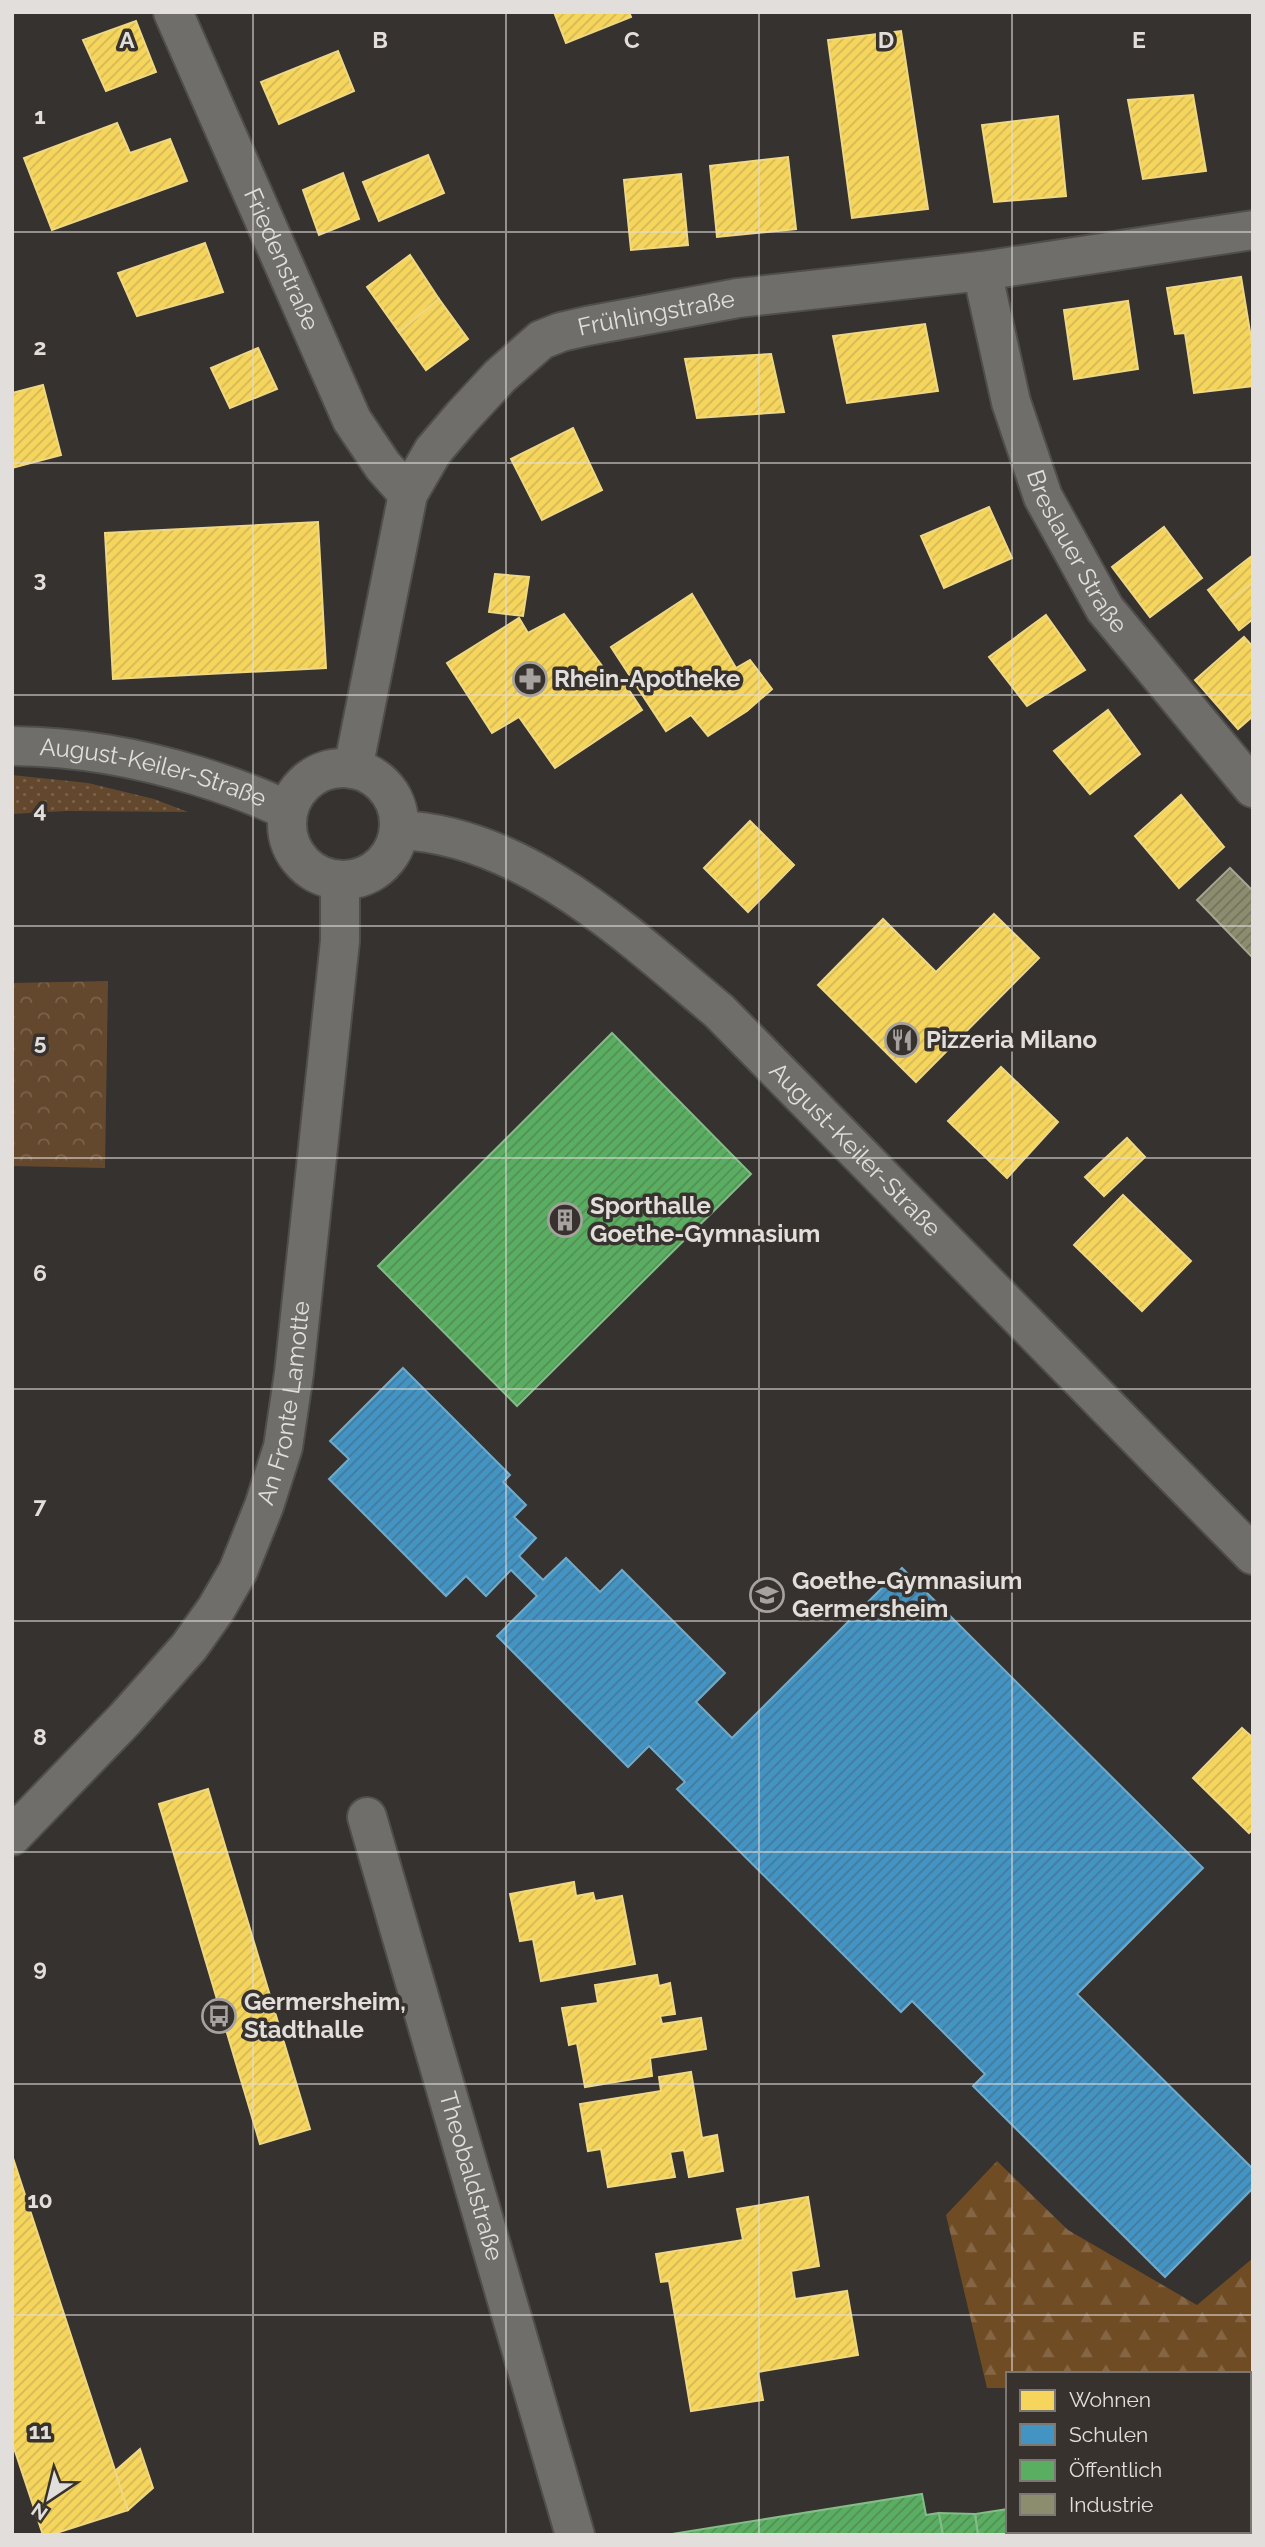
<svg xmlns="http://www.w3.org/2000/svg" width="1265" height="2547" font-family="Raleway,sans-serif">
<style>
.grass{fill:url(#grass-dots)}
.forest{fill:url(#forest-firs)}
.park{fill:url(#park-crowns)}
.homes{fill:url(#homes-hatch);stroke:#f0d882;stroke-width:2}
.schools{fill:url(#schools-hatch);stroke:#72aaca;stroke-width:2}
.public{fill:url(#public-hatch);stroke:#82bc86;stroke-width:2}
.industry{fill:url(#industry-hatch);stroke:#a6a58f;stroke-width:2}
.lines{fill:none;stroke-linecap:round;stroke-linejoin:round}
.street-casing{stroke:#504e4b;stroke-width:42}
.secondary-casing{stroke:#504e4b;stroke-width:42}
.street{stroke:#706e6b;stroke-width:38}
.secondary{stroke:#706e6b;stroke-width:38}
.grid{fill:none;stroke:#e1dedb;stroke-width:2;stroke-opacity:0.55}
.labels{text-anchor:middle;stroke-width:7;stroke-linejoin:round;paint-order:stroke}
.street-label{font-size:24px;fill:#e1dedb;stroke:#37322d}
.poi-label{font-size:24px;font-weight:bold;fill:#e1dedb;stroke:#37322d;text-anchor:start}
.grid-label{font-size:23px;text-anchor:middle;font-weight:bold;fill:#e1dedb;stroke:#37322d;stroke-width:7;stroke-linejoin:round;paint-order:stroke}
</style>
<defs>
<pattern id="grass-dots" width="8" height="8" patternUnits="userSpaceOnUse" patternTransform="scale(1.75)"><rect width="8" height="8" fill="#64482e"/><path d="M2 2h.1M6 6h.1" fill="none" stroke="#7a624c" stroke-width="1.8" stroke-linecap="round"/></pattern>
<pattern id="forest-firs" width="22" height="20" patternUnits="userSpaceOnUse" patternTransform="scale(1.75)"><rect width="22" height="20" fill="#704c25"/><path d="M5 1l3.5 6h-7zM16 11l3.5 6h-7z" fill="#846544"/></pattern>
<pattern id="park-crowns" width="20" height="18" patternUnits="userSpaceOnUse" patternTransform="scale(1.75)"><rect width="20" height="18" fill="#64482e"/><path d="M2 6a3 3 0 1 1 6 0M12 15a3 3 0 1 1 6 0" fill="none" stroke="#7a624c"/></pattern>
<pattern id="homes-hatch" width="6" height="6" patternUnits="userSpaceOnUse" patternTransform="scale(1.75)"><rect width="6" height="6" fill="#f6d55c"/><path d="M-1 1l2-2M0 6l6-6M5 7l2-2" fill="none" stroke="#d2b857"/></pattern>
<pattern id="schools-hatch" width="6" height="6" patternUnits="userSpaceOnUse" patternTransform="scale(1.75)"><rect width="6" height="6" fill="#4393c3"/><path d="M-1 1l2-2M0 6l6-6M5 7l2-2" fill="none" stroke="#437b9c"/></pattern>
<pattern id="public-hatch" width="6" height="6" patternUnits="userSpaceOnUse" patternTransform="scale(1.75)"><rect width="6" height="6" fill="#5aae61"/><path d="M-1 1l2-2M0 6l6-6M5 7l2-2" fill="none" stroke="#538e58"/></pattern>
<pattern id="industry-hatch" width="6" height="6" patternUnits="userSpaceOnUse" patternTransform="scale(1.75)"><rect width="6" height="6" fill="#8c8c6e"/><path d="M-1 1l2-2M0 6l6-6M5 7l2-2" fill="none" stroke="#73725f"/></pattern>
</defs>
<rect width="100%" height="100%" fill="#35322f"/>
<polygon class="grass" points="12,775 88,783 154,799 188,812 67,811 12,814"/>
<polygon class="forest" points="997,2161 1068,2230 1197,2305 1253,2258 1253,2410 1249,2409 1249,2374 1008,2374 1008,2388 987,2388 946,2215"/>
<polygon class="park" points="108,981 105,1168 12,1166 12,983"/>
<g class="homes">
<polygon points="554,12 629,12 631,17 566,43"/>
<polygon points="136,21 156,72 106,91 83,40"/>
<polygon points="901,31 928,209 852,218 828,40"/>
<polygon points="338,51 354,91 279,124 261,82"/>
<polygon points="1193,95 1206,171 1143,179 1128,100"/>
<polygon points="1058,116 1066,196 994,202 982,125"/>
<polygon points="117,123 130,153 170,139 187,181 52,230 24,158"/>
<polygon points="428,155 444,193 379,221 363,182"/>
<polygon points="788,157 796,229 717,237 710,166"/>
<polygon points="343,173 359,219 319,235 303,190"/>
<polygon points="681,174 688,245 631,250 624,180"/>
<polygon points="205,243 223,292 137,316 118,273"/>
<polygon points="410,255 439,299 399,332 367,287"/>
<polygon points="1241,277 1253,350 1253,386 1194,393 1185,333 1175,334 1167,288"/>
<polygon points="439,299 468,339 426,370 399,332"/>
<polygon points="1128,301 1138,369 1074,379 1064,310"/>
<polygon points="925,324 938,391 847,403 833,336"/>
<polygon points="258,348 277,389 230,408 211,368"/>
<polygon points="771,354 784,412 697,418 685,359"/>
<polygon points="43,385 61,455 12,468 12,393"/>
<polygon points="573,428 602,490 542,520 511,459"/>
<polygon points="989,507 1012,558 944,588 921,536"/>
<polygon points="318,522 326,668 113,679 105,533"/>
<polygon points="1164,527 1202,578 1150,617 1112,567"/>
<polygon points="1253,555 1253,583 1221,607 1208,590"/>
<polygon points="495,574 529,577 523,616 489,612"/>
<polygon points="1253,583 1253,619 1239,630 1221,607"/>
<polygon points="692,594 736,668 750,660 772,689 747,711 708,736 691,715 666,731 611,647"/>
<polygon points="564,614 611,678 619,675 642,710 555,768 519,717 492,733 447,663 519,618 528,633"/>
<polygon points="1046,615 1085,670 1027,706 989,657"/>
<polygon points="1244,637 1253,647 1253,716 1238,729 1195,680"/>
<polygon points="1108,710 1140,754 1090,794 1054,751"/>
<polygon points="1181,795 1224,847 1179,888 1135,836"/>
<polygon points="750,821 794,865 748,912 704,868"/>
<polygon points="994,914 1039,958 916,1082 818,985 883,919 936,972"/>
<polygon points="1001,1067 1058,1122 1007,1178 948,1121"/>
<polygon points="1127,1138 1145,1157 1104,1196 1085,1177"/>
<polygon points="1123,1195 1191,1261 1142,1311 1074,1245"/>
<polygon points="1242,1728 1253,1738 1253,1829 1249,1833 1193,1778"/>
<polygon points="208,1789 310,2129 260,2144 159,1804"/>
<polygon points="574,1882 576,1896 593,1893 595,1901 622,1896 635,1964 541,1981 533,1939 520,1941 510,1894"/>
<polygon points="657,1975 659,1986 670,1983 675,2014 660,2016 662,2024 701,2018 706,2049 650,2058 652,2076 585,2087 577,2043 569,2045 562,2008 598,2003 595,1985"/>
<polygon points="691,2072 702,2138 717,2135 723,2171 689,2177 684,2150 670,2152 675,2177 608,2187 601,2149 588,2151 580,2104 661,2091 659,2077"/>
<polygon points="12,2155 128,2510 50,2535 43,2535 12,2442"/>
<polygon points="808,2197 819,2266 791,2271 795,2299 847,2291 858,2355 758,2372 763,2400 691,2411 669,2281 661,2282 656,2254 743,2240 737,2209"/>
<polygon points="140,2449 153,2488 128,2510 115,2471"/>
</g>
<polygon class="schools" points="403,1368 510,1475 503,1482 526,1505 514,1517 536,1538 519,1556 543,1580 566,1558 600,1592 622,1570 725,1673 696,1702 732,1738 902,1568 1203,1868 1077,1994 1253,2169 1253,2188 1165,2277 973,2086 985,2074 912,2001 901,2012 677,1789 685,1782 649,1746 628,1767 497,1636 537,1596 511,1570 486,1596 466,1576 446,1596 329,1479 349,1459 330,1441"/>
<g class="public">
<polygon points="612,1033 751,1174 517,1406 378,1266"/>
<polygon points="1249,2470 1251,2470 1253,2478 1253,2535 978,2535 975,2514 1008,2509 1008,2531 1249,2531"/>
<polygon points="922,2494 926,2515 939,2513 943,2535 666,2535"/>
<polygon points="939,2513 975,2514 978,2535 943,2535"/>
</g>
<polygon class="industry" points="1230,868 1253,891 1253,958 1197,900"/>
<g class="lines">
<g class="street-casing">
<g id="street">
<path id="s1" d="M173,12L352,420L383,466L408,494"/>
<path id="s2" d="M982,271L1011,402L1043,497L1105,609L1253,788"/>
<path id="s3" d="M353,769L408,494L433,451L462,417L500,376L541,340L561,332L587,326L738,298L982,271L1253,230"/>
<path id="s4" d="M367,1817L575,2535"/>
<path id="s5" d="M12,1836L125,1719L189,1647L216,1609L238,1571L264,1506L283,1447L294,1373L340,941V881"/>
</g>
</g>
<g class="secondary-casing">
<g id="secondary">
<path id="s6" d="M12,746C79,747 135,757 198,776C230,786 259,796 288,811"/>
<circle cx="343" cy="824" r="56"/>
<path id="s7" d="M399,830C524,835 628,935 719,1011L1253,1555"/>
</g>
</g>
<use href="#street" class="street"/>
<use href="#secondary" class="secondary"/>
</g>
<path class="grid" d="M253,12V2535M506,12V2535M759,12V2535M1012,12V2374M12,232H1253M12,463H1253M12,695H1253M12,926H1253M12,1158H1253M12,1389H1253M12,1621H1253M12,1852H1253M12,2084H1253M12,2315H1253M1012,2531V2535"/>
<defs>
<g id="pharmacy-ring" transform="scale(1.75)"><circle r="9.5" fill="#37322d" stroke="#a5a29f" stroke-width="1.5"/><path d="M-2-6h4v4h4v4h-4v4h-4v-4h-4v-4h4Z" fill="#a5a29f"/></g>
<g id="restaurant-ring" transform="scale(1.75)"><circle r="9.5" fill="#37322d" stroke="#a5a29f" stroke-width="1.5"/><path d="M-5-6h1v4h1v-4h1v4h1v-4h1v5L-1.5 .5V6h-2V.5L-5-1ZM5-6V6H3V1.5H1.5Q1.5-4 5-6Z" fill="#a5a29f"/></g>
<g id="building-ring" transform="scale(1.75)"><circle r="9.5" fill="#37322d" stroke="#a5a29f" stroke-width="1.5"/><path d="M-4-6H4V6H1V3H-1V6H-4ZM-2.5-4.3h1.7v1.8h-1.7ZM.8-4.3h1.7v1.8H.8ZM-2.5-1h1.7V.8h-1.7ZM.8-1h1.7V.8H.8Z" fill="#a5a29f"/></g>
<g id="school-ring" transform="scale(1.75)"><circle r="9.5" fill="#37322d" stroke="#a5a29f" stroke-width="1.5"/><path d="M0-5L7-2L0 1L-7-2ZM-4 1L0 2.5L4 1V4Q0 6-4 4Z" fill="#a5a29f"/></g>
<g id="bus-ring" transform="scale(1.75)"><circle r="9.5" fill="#37322d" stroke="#a5a29f" stroke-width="1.5"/><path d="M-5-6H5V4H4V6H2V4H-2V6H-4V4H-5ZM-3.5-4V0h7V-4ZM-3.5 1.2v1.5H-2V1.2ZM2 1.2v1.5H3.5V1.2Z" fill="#a5a29f"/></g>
</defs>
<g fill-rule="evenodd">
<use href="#pharmacy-ring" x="530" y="679"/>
<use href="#restaurant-ring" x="902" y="1040"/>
<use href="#building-ring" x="565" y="1220"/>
<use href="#school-ring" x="767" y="1595"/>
<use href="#bus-ring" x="219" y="2016"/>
</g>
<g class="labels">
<g class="street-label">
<text dy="8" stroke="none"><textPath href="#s1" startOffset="270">Friedenstraße</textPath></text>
<text dy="8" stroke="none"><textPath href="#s3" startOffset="604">Frühlingstraße</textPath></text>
<text dy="8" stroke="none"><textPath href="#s2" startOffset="298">Breslauer Straße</textPath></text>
<text dy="8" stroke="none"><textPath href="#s6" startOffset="144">August-Keiler-Straße</textPath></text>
<text dy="8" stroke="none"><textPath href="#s7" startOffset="569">August-Keiler-Straße</textPath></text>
<text dy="8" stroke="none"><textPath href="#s5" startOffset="525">An Fronte Lamotte</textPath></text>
<text dy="8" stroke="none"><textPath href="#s4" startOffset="374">Theobaldstraße</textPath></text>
</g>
<g class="poi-label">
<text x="554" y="687">Rhein-Apotheke</text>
<text x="926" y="1048">Pizzeria Milano</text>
<text x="590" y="1214">Sporthalle<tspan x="590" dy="28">Goethe-Gymnasium</tspan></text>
<text x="792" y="1589">Goethe-Gymnasium<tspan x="792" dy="28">Germersheim</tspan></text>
<text x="244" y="2010">Germersheim,<tspan x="244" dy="28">Stadthalle</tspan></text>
</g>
</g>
<g class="grid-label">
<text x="127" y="48">A</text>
<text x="380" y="48">B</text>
<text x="632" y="48">C</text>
<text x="886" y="48">D</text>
<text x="1139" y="48">E</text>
<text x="40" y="124">1</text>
<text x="40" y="355">2</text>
<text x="40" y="587">3</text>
<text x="40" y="818">4</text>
<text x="40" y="1050">5</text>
<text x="40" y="1281">6</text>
<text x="40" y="1513">7</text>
<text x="40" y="1745">8</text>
<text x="40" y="1976">9</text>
<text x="40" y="2208">10</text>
<text x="40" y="2439">11</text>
</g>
<rect width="1265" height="2547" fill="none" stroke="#e1dedb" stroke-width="28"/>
<rect x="1006" y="2372" width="245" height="161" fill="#37322d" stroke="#7b7773" stroke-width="2"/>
<rect x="1020" y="2390" width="35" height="21" fill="#f6d55c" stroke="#7b7773" stroke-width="2"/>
<text x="1069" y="2407" font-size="21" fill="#e1dedb">Wohnen</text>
<rect x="1020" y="2424" width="35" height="21" fill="#4393c3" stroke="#7b7773" stroke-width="2"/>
<text x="1069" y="2442" font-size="21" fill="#e1dedb">Schulen</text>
<rect x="1020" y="2460" width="35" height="21" fill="#5aae61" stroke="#7b7773" stroke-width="2"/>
<text x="1069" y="2477" font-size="21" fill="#e1dedb">Öffentlich</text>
<rect x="1020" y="2494" width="35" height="21" fill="#8c8c6e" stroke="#7b7773" stroke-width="2"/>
<text x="1069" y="2512" font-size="21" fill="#e1dedb">Industrie</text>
<g transform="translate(49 2498) rotate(215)" stroke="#37322d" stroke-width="5" paint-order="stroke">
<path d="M0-5L12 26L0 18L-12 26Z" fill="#e1dedb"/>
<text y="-10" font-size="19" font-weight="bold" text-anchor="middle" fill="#e1dedb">N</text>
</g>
</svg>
